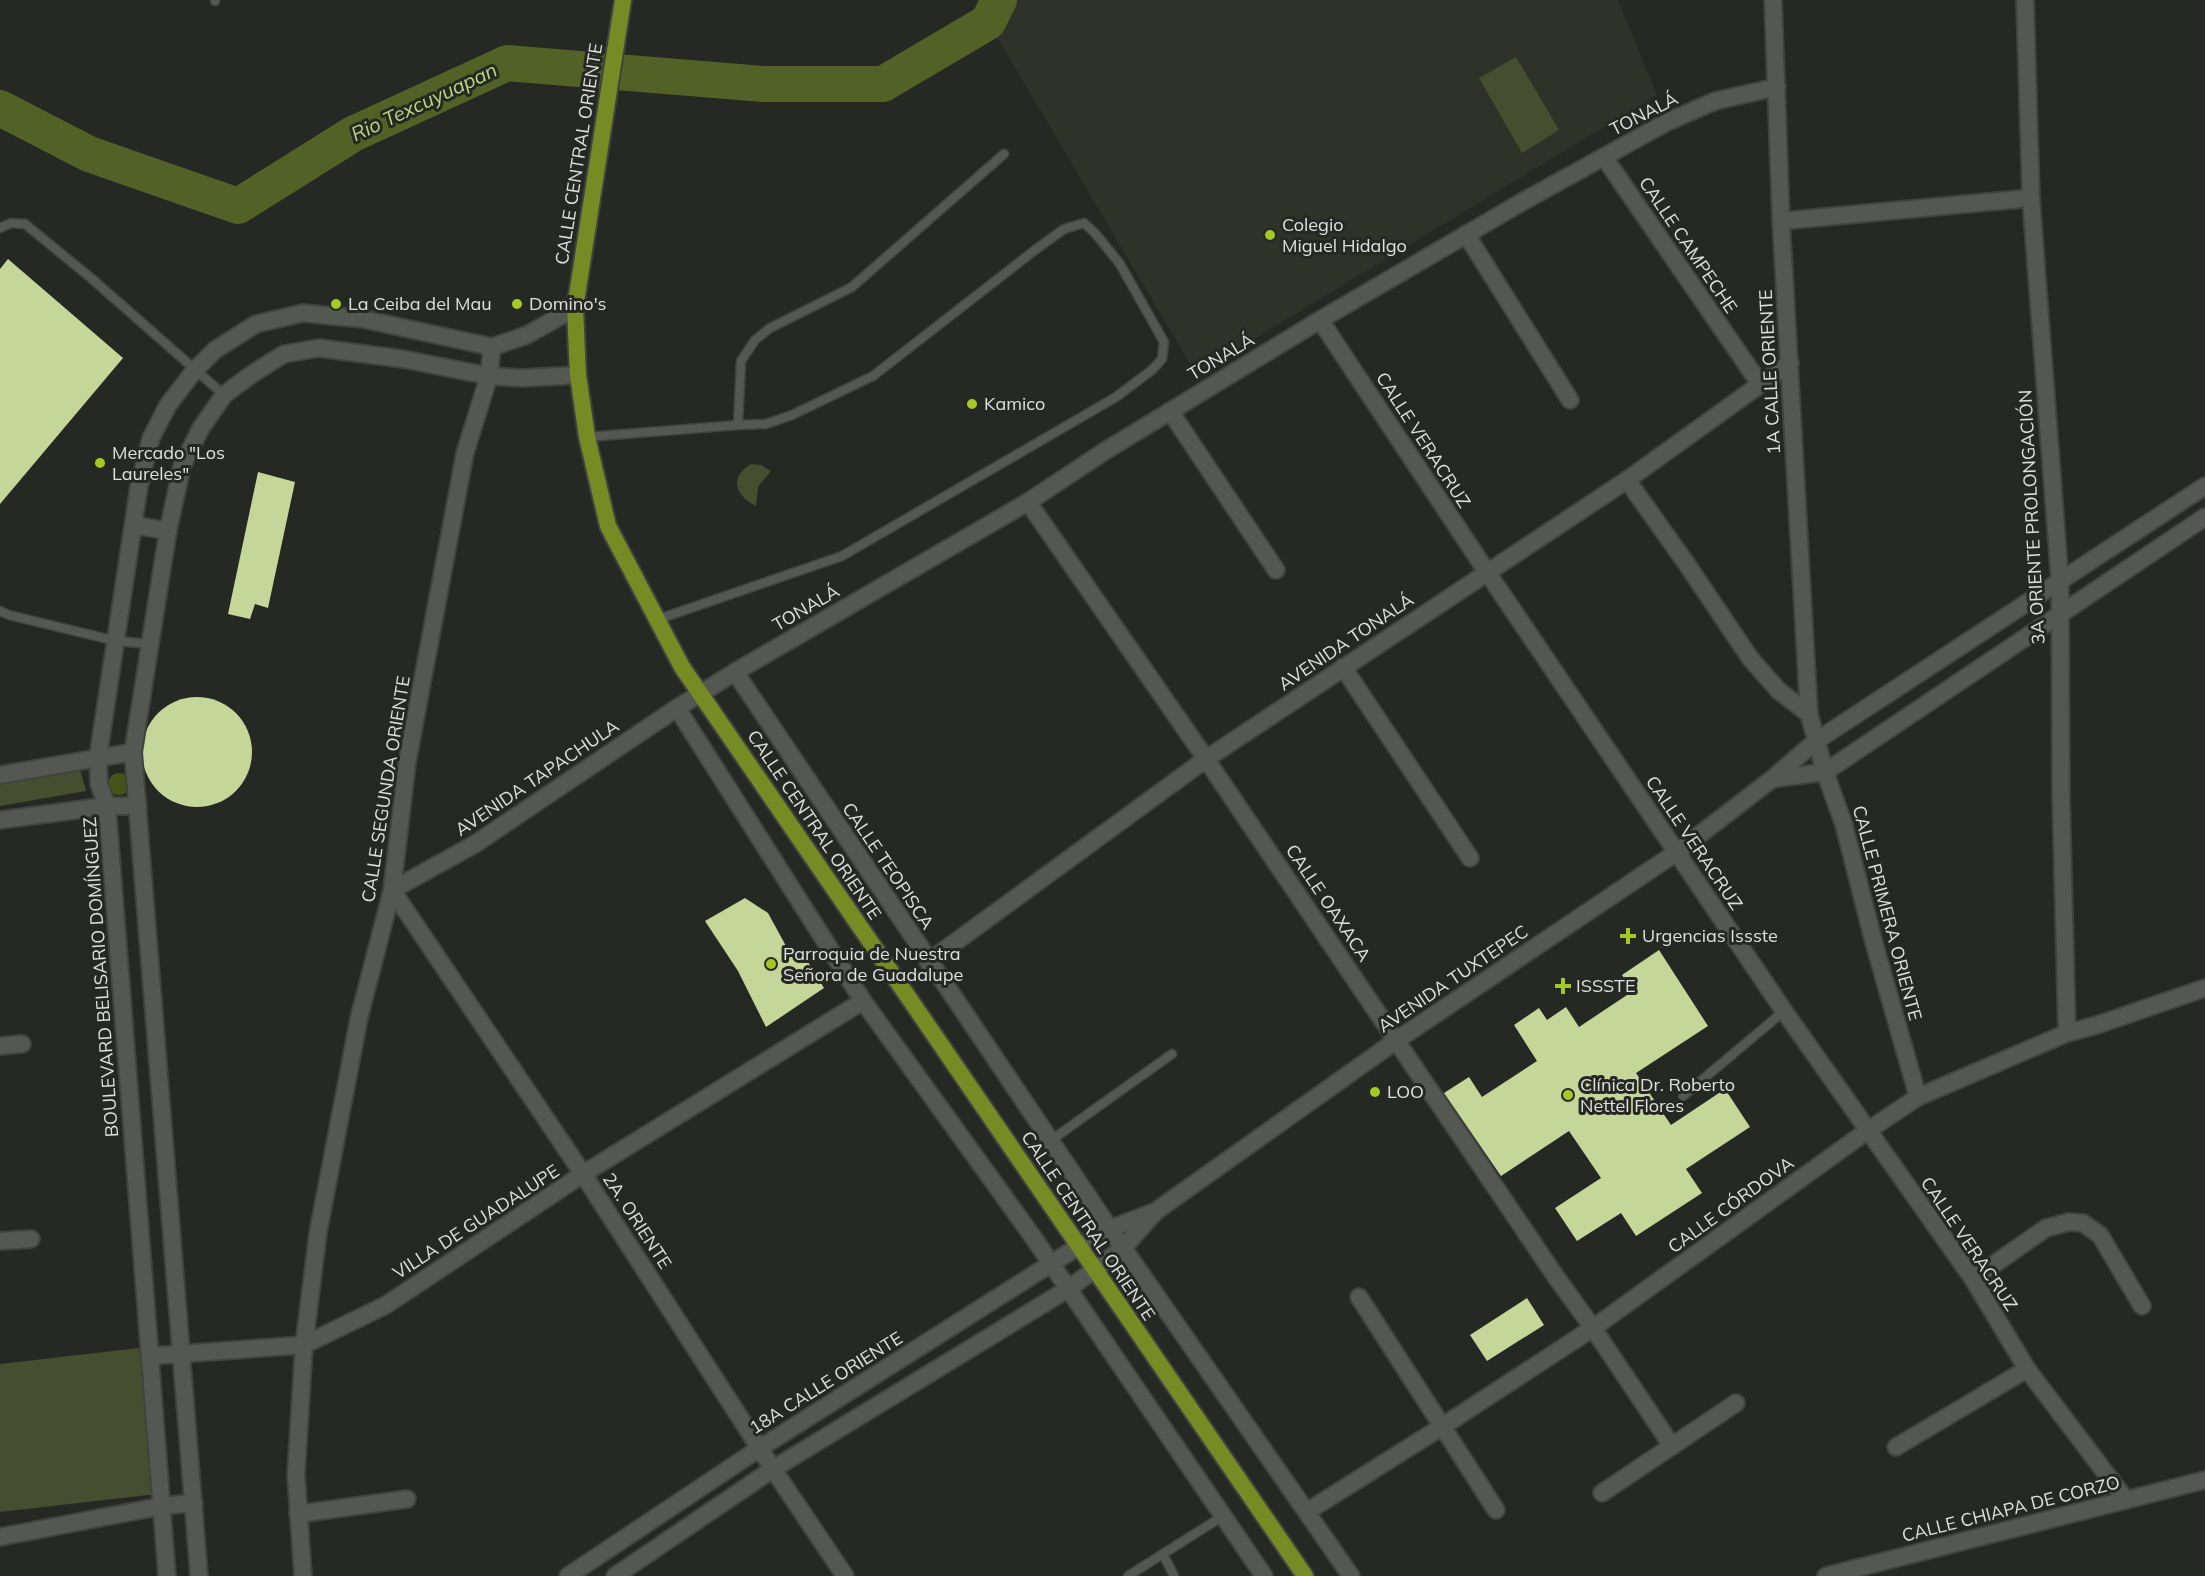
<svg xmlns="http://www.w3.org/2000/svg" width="2205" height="1576" font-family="Mulish,sans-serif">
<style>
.built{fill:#2f3228}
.green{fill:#454e2e}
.forest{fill:#445316}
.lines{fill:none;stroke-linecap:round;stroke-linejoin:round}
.river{stroke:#526226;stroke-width:36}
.building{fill:#c4d798}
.service-casing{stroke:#41433f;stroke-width:11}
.minor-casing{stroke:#41433f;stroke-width:20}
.secondary-casing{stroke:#41433f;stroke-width:20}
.primary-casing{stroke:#41433f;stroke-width:20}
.service{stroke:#555752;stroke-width:8}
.minor{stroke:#555752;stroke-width:16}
.secondary{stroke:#555752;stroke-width:16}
.primary{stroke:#768b24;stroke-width:16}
.poi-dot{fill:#a4c824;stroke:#262823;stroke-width:2}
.labels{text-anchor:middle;stroke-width:6;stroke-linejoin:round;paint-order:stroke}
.street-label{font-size:18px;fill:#dfe0dd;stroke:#262823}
.poi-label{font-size:18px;fill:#dfe0dd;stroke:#262823;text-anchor:start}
.water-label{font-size:20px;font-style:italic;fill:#bdd77f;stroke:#262823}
</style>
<rect width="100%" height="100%" fill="#262823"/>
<polygon class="built" points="999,0 1618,0 1657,95 1196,374 988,22"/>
<g class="green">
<polygon points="1516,57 1559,130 1522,153 1479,78"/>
<path d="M751,464L761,465L771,471L758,487L756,506C736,496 728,478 751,464Z"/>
<polygon points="79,765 86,791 0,806 0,780"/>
<polygon points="139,1348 157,1494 0,1512 0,1364"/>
</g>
<circle class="forest" cx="119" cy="784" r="11"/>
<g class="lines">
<polyline class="river" points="0,108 89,154 238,206 353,134 507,63 764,84 883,84 988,22 999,0"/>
</g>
<g class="building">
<polygon points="8,259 123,358 0,504 0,269"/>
<polygon points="258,472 295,482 268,608 255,604 250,619 228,614"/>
<circle cx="197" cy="752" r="55"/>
<polygon points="745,898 768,913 792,957 803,954 824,988 766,1027 738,971 705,921"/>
<polygon points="1659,950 1708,1026 1636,1073 1671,1125 1725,1089 1750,1127 1686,1169 1702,1193 1636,1236 1621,1213 1577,1241 1555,1208 1601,1178 1569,1131 1501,1176 1444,1093 1469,1077 1482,1097 1537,1061 1514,1025 1539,1008 1547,1020 1566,1007 1579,1027 1633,991 1622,975"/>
<polygon points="1527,1298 1544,1325 1487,1361 1470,1335"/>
</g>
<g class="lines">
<g class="service-casing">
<g id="service">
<polyline points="215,1 215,0"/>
<polyline points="0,228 11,223 25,224 91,278 224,395"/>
<polyline points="587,437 738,425 741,361 755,340 770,328 852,287 1004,154"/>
<polyline points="0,611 9,615 116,641 150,644"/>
<polyline points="656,620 842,556 1116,397 1152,370 1162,359 1164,342 1120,264 1095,233 1084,223 1064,229 1035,250 873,376 792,415 766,424 738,425"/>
<polyline points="1683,1096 1784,1011"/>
<polyline points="1050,1141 1172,1054"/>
<polyline points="1163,1554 1174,1576"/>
<polyline points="1128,1576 1223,1516"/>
</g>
</g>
<g class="minor-casing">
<g id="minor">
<polyline points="1773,0 1781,221 1809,714 1825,772 1844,825 1874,943 1918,1097"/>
<polyline points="2025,0 2031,198 2060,582 2061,798 2067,1033"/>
<polyline points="1604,157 1760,384"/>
<polyline points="1781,221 2031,198"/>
<polyline points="1466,234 1570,400"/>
<polyline points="1320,320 1487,572 1784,1011 1973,1279 2027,1369 2126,1500"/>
<polyline points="1170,411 1276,570"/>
<polyline points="1627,480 1686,563 1750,658 1778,690 1809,714"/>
<polyline points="1028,502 1206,759 1556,1277 1593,1328 1672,1446"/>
<polyline points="134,525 168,531"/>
<polyline points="1343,667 1470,858"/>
<polyline points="735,672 1110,1229 1351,1576"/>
<polyline points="677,708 863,1001 1033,1237 1264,1576"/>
<polyline points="0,775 133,752"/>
<polyline points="1772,779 1825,772 2205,517"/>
<polyline points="0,820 107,806 138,806"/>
<polyline points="928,962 1206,759 1627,480 1790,363"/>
<polyline points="0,1046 22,1044"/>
<polyline points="0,1241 31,1239"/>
<polyline points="1079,1246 1110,1229 1151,1213"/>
<polyline points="1094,1270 1123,1248 1156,1211 1397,1040 1677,852 1772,779 1816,741 2205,486"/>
<polyline points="1973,1279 2046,1228 2069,1222 2083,1223 2100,1235 2142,1306"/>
<polyline points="1359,1297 1496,1510"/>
<polyline points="151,1356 304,1345 386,1305 583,1174 863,1001"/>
<polyline points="1896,1447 2027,1369"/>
<polyline points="1602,1493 1736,1403"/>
<polyline points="1308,1511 1443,1426 1593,1328 1867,1131 1918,1097 2067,1033 2097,1025 2205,988"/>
<polyline points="298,1514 407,1499"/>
<polyline points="0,1537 162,1506 194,1503"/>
<polyline points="167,1576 107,806 99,784 98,757 139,486 151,438 168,405 195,370 215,350 256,324 303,313 363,319 492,347 527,335 575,308"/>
<polyline points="199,1576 133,752 168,531 182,466 201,428 224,395 252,374 284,354 319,348 403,359 489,376 522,378 578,375"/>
<polyline points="303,1576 296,1475 304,1345 318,1233 359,1018 392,890 407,763 465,453 489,376 492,347"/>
<polyline points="845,1576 773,1469 583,1174 392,890 475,844 677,708 735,672 1028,502 1105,451 1320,320 1522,202 1667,122 1715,101 1777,87"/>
<polyline points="1826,1576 2205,1480"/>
</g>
</g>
<g class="secondary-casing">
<g id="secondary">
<polyline points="568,1576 760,1448 1079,1246"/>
<polyline points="615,1576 773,1469 1068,1289 1094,1270"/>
</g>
</g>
<g class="primary-casing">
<polyline id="primary" points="623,0 575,308 578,375 587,437 608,526 682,667 1305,1576"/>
</g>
<use href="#service" class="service"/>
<use href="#minor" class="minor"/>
<use href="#secondary" class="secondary"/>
<use href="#primary" class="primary"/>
</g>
<g class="poi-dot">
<circle cx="1270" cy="235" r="6"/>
<circle cx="336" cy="304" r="6"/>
<circle cx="517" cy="304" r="6"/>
<circle cx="972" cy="404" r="6"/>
<circle cx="100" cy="463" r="6"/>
<path d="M1625 927h6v6h6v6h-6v6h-6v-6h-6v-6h6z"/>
<circle cx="771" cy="964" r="6"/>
<path d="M1560 977h6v6h6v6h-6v6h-6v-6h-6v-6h6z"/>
<circle cx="1375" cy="1092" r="6"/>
<circle cx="1568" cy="1095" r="6"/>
</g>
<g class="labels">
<g class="street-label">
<text transform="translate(1644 114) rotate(-27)" y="6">TONALÁ</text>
<text transform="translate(579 154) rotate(-81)" y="6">CALLE CENTRAL ORIENTE</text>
<text transform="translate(1688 245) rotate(56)" y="6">CALLE CAMPECHE</text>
<text transform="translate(1221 357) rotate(-31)" y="6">TONALÁ</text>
<text transform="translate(1770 372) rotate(-93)" y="6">1A CALLE ORIENTE</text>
<text transform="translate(1423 440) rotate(57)" y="6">CALLE VERACRUZ</text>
<text transform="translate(2032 517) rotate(-93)" y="6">3A ORIENTE PROLONGACIÓN</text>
<text transform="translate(806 608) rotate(-30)" y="6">TONALÁ</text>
<text transform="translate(1346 642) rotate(-34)" y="6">AVENIDA TONALÁ</text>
<text transform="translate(537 778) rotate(-34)" y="6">AVENIDA TAPACHULA</text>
<text transform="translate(386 789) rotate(-81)" y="6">CALLE SEGUNDA ORIENTE</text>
<text transform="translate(814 825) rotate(56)" y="6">CALLE CENTRAL ORIENTE</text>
<text transform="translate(1694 843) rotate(56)" y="6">CALLE VERACRUZ</text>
<text transform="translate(888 866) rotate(56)" y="6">CALLE TEOPISCA</text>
<text transform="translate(1328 903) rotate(56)" y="6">CALLE OAXACA</text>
<text transform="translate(1887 913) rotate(75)" y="6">CALLE PRIMERA ORIENTE</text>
<text transform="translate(101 977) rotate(-94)" y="6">BOULEVARD BELISARIO DOMÍNGUEZ</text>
<text transform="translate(1453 979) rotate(-34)" y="6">AVENIDA TUXTEPEC</text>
<text transform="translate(1731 1205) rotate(-36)" y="6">CALLE CÓRDOVA</text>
<text transform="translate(637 1221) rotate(57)" y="6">2A. ORIENTE</text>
<text transform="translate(476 1222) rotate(-33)" y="6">VILLA DE GUADALUPE</text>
<text transform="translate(1088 1226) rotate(56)" y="6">CALLE CENTRAL ORIENTE</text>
<text transform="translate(1969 1244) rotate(56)" y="6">CALLE VERACRUZ</text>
<text transform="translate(826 1383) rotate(-32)" y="6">18A CALLE ORIENTE</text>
<text transform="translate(2011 1509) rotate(-14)" y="6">CALLE CHIAPA DE CORZO</text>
</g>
<g class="poi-label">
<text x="1282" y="231">Colegio<tspan x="1282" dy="21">Miguel Hidalgo</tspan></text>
<text x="348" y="310">La Ceiba del Mau</text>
<text x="529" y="310">Domino's</text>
<text x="984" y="410">Kamico</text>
<text x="112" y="459">Mercado "Los<tspan x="112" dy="21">Laureles"</tspan></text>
<text x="1642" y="942">Urgencias Issste</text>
<text x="783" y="960">Parroquia de Nuestra<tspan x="783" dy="21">Señora de Guadalupe</tspan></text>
<text x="1576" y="992">ISSSTE</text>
<text x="1580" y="1091">Clínica Dr. Roberto<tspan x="1580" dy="21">Nettel Flores</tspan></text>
<text x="1387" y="1098">LOO</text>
</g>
<g class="water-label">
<text transform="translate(424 102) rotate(-25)" y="7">Rio Texcuyuapan</text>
</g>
</g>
</svg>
